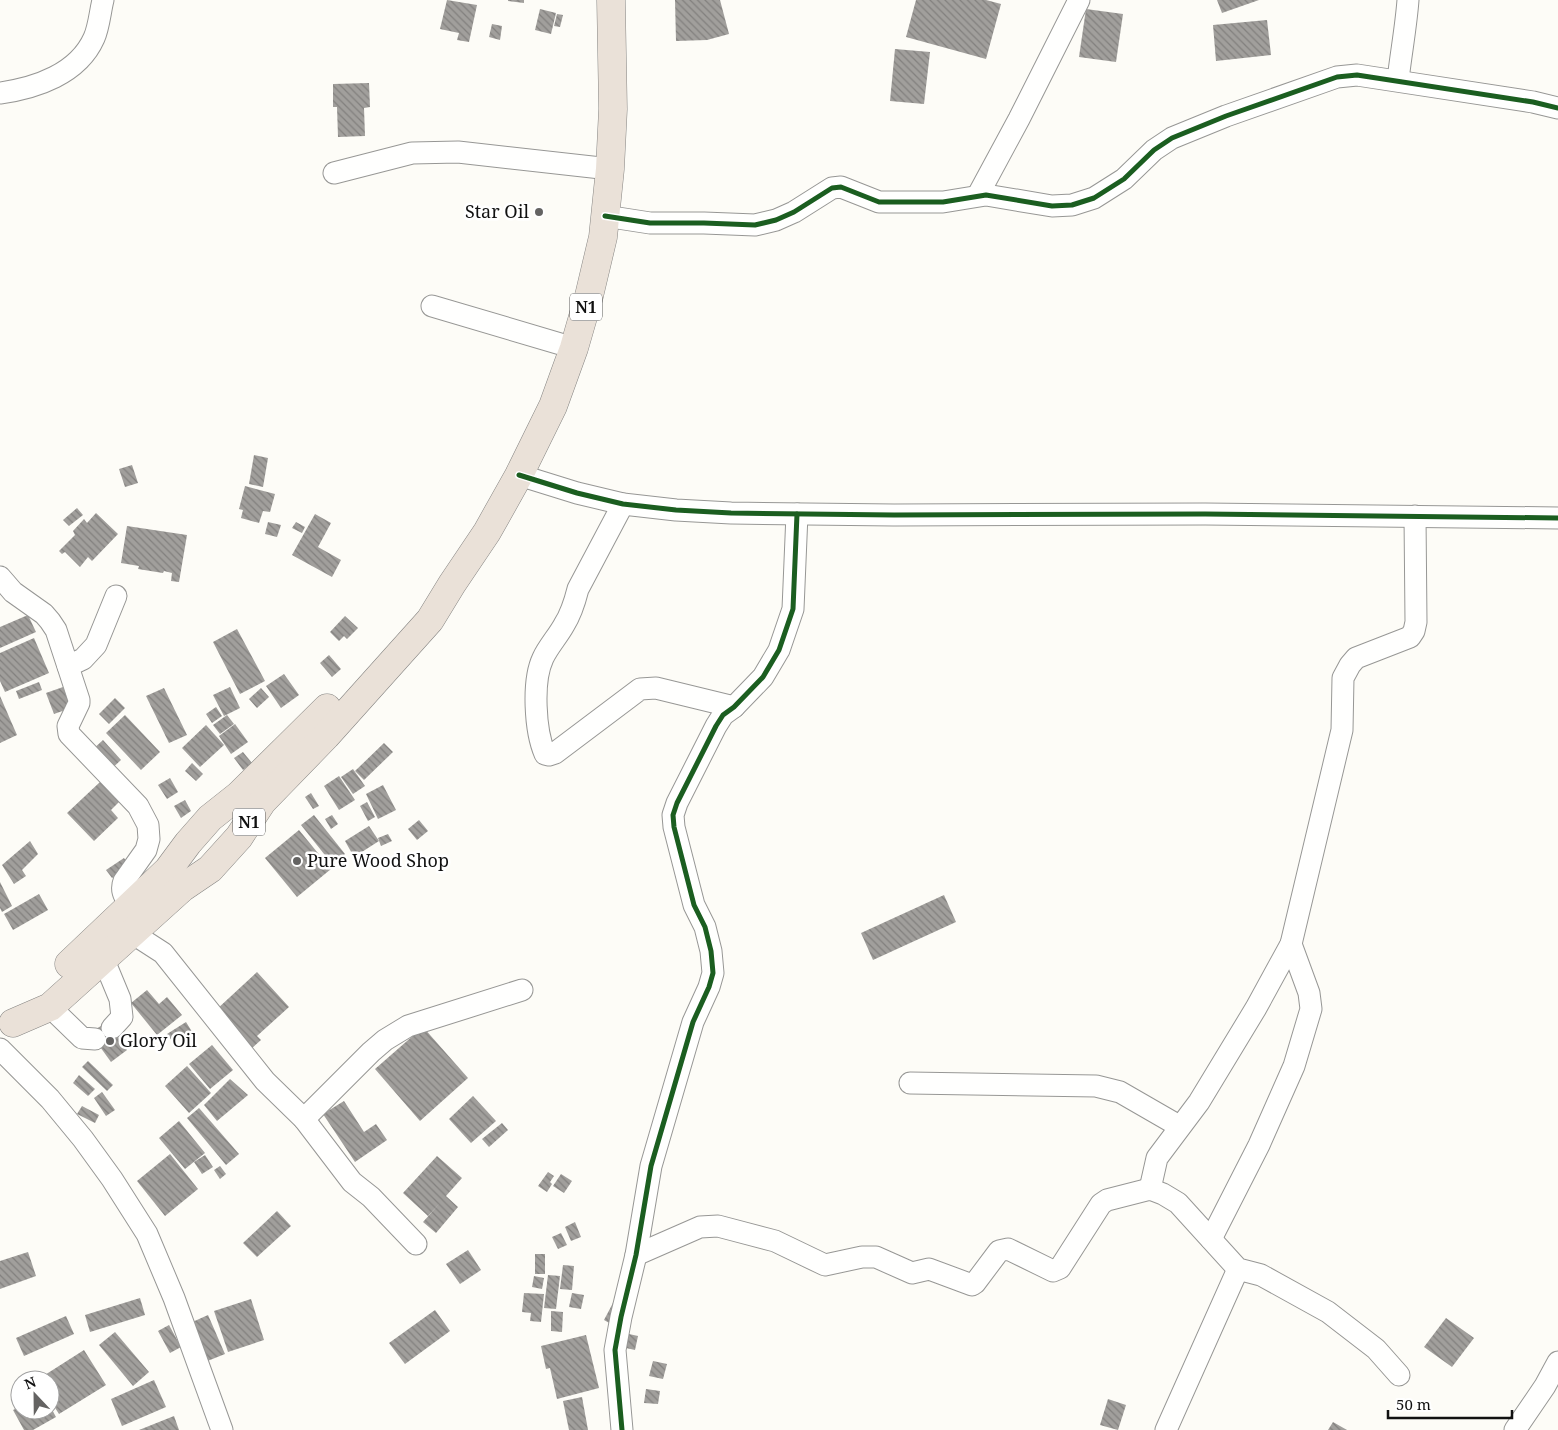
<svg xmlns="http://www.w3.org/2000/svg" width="1558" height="1430" font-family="'Noto Serif',serif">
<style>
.building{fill:url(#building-back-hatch)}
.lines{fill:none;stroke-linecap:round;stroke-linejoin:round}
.minor-casing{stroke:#979795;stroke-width:23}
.highway-casing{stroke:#858482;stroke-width:29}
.minor{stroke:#fffffe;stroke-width:21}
.highway{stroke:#eae1d8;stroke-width:28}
.cycleway-casing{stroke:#fff;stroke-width:8}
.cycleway{stroke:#1b5e20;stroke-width:5}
.poi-dot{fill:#646362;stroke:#fff;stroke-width:2}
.labels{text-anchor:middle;stroke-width:5;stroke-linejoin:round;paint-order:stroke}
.shield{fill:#fff;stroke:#585858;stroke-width:1}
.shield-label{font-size:16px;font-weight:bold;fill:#111}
.poi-label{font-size:18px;fill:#111;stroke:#fff;text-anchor:start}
</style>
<defs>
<pattern id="building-back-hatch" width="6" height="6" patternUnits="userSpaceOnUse" patternTransform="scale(1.25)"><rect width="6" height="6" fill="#a19f9c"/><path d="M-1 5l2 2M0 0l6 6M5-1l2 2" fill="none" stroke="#82807e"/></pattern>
</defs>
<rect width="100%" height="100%" fill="#fdfcf7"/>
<g class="building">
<polygon points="447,0 477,5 469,42 457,40 459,33 440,29"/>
<polygon points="508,0 524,0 524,3 508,1"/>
<polygon points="675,0 720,0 729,34 707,40 676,41"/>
<polygon points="916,0 986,0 1001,4 986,59 906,37"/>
<polygon points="1217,0 1259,0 1222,13"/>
<polygon points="540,9 556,13 551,34 535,30"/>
<polygon points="1086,9 1123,14 1116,62 1079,57"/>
<polygon points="557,14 563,15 560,27 554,26"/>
<polygon points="1267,20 1271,55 1216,61 1213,25"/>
<polygon points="492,24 502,26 500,40 489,37"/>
<polygon points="895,49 930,52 924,104 890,101"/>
<polygon points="369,83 370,107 364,108 365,136 338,137 337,107 333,107 333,84"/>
<polygon points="254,455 268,458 263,487 249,484"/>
<polygon points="132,465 138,483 125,487 119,469"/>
<polygon points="245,486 275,494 270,512 263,511 259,523 241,518 243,510 239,509"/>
<polygon points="77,508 83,515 69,526 63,520"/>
<polygon points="96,513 118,534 92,561 88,557 80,567 65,552 62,554 59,551 75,535 73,531 84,519 87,523"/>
<polygon points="315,514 331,523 318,547 341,560 332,577 292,555"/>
<polygon points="268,522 281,525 277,537 265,534"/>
<polygon points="296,522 305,527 302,533 292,528"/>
<polygon points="127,526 187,535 179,582 171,581 172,573 164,571 163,573 138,569 139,566 121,563"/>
<polygon points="28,615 36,632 0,648 0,627"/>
<polygon points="345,616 358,628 347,639 344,636 339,641 330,632"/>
<polygon points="237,629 265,681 240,694 213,642"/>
<polygon points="34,638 49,673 5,692 0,681 0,653"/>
<polygon points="329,655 341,669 332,677 320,663"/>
<polygon points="284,674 299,695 281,708 266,686"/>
<polygon points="39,682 42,690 19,699 16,691"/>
<polygon points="63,687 71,708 54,714 46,693"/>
<polygon points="230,687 240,708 224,716 213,695"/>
<polygon points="164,688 187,735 169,743 146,696"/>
<polygon points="261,688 269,697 257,708 249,699"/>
<polygon points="0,696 17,735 0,743"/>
<polygon points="115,698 125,708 109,724 99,714"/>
<polygon points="216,707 222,716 212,723 206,714"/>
<polygon points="125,715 160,752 141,770 106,733"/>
<polygon points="227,715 234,724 220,734 213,725"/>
<polygon points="235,724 248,742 231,754 219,736"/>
<polygon points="206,725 224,745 200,767 182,748"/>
<polygon points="103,740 121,760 108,772 90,752"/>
<polygon points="384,743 393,752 364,780 355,771"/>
<polygon points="243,752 252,763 243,770 234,758"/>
<polygon points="192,763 203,774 196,781 185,771"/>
<polygon points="353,769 365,786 353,794 341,777"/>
<polygon points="339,776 355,800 339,810 324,786"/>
<polygon points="170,778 178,792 167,799 158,785"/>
<polygon points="100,782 119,802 111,810 118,818 94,841 67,813"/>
<polygon points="383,785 396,810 378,819 366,794"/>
<polygon points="311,793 319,806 313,809 305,797"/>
<polygon points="185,800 191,811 181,818 174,806"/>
<polygon points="367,802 375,817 368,821 360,806"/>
<polygon points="314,815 345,854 332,864 301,825"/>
<polygon points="332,815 338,824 331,829 325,819"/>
<polygon points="419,820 428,831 417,840 408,829"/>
<polygon points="369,826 379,841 354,857 345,841"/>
<polygon points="299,830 331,869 297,897 265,858"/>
<polygon points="388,834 392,841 381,846 378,838"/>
<polygon points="30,841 38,854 22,870 26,876 14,884 2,865"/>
<polygon points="124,858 129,865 112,878 106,870"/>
<polygon points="0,882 12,906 2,912 0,908"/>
<polygon points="39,894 48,910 13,930 4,914"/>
<polygon points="944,895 956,922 873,960 861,933"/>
<polygon points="257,972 289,1007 257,1036 261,1040 251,1049 216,1010"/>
<polygon points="147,990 159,1004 167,997 182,1015 157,1035 131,1003"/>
<polygon points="107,1022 127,1050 111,1062 90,1033"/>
<polygon points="186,1022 194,1035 186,1040 182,1034 172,1041 167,1034"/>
<polygon points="423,1027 468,1078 420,1121 375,1069"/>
<polygon points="212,1045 233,1070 210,1089 189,1064"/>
<polygon points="88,1061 113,1085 107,1091 82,1067"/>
<polygon points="187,1066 211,1093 189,1113 165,1086"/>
<polygon points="79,1075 95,1089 88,1096 73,1083"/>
<polygon points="230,1079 248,1095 217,1121 204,1105"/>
<polygon points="102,1092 115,1110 106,1116 94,1098"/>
<polygon points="473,1096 496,1121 471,1143 449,1119"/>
<polygon points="344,1101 364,1132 376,1124 387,1140 355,1162 323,1114"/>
<polygon points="82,1106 99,1115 95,1123 77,1114"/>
<polygon points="199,1108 239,1154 226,1165 187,1118"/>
<polygon points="179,1121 205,1153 185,1169 159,1138"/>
<polygon points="502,1123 508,1130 489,1147 482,1139"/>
<polygon points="170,1154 198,1189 165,1216 137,1181"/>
<polygon points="205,1155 213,1167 202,1174 194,1162"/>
<polygon points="437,1156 462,1178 446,1196 458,1207 436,1233 423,1222 440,1203 428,1216 403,1193"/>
<polygon points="220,1166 226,1174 220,1179 214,1170"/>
<polygon points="548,1172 554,1176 550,1182 552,1184 547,1192 538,1186"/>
<polygon points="561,1174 572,1181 564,1193 553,1186"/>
<polygon points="277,1211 291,1226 257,1257 243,1243"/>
<polygon points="575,1222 581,1237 571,1241 565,1227"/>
<polygon points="561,1233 567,1245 558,1249 552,1237"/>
<polygon points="468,1250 481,1270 460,1284 446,1264"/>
<polygon points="28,1252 36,1276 0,1289 0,1261"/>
<rect x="535" y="1254" width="10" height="20"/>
<polygon points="563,1265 574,1266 572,1290 560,1289"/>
<polygon points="548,1275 560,1276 556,1309 544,1308"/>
<polygon points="534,1276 544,1278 542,1289 532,1287"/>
<polygon points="524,1293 544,1294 541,1322 530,1321 531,1313 522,1312"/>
<polygon points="572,1293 584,1295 581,1309 569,1307"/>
<polygon points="140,1298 145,1315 90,1332 85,1315"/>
<polygon points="251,1299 264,1340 228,1352 214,1311"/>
<polygon points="614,1301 611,1324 604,1320"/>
<polygon points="435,1310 450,1331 405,1364 389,1343"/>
<polygon points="551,1311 563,1312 562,1332 551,1331"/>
<polygon points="208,1315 225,1354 205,1362 188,1324"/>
<polygon points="66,1316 74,1334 24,1356 16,1338"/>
<polygon points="1446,1318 1474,1338 1452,1367 1424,1347"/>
<polygon points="169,1325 181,1347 170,1353 158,1331"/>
<polygon points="115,1332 149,1372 133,1386 99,1345"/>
<polygon points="629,1334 638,1336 635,1350 626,1348"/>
<polygon points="586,1335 599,1388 557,1399 550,1368 546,1369 541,1346"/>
<polygon points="84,1350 106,1385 59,1414 50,1400 50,1380 37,1380"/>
<polygon points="653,1361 667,1364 663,1379 649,1376"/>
<polygon points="154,1380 166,1407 122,1426 111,1399"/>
<polygon points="646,1389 660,1391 658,1404 644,1403"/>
<polygon points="582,1397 588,1430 569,1430 563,1401"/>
<polygon points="1108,1399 1126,1405 1118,1430 1100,1425"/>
<polygon points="50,1406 56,1417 33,1430 24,1430 13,1410 20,1407 20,1410 50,1410"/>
<polygon points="174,1416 179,1430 139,1430"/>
<polygon points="1333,1422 1347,1430 1328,1430"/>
</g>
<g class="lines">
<g class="minor-casing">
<g id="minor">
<path d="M1398,80C1401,53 1406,27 1408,0"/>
<path d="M0,93C36,88 78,74 94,38C99,27 100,12 103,0"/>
<polyline points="334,173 412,153 458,152 610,169"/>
<polyline points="978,195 1019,119 1079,0"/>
<polyline points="605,216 650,223 704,223 755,225 776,220 794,212 832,188 841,187 879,202 943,202 986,195 1052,206 1072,205 1094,198 1124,179 1154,150 1172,138 1226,116 1337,77 1357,75 1533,102 1558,108"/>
<polyline points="432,306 574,348"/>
<polyline points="519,475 577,493 623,504 676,510 731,513 894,515 1205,514 1558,518"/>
<path d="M623,504L578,589C575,601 571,614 564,625C558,636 548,647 543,658C532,681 535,731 545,754L549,755L555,753L640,689L656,688L734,707"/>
<path d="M0,577L13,592L44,614L50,621L56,630L79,700V703L68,726L69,734L138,806L148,825L149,839L146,850L124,881C120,891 125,897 130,906"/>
<polyline points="68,666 83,659 96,645 116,596"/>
<polyline points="132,933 163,953 265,1081 304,1119 352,1182 371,1197 416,1244"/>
<polyline points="103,958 120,999 122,1017 112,1028"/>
<polyline points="50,1007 82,1038 95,1039"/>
<polyline points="0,1049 50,1099 83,1139 112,1179 147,1234 174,1298 222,1430"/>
<polyline points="910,1083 1096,1086 1120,1092 1179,1126"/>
<polyline points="304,1119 371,1052 385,1040 408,1026 522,990"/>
<polyline points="1150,1189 1157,1158 1199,1102 1256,1008 1291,944 1342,730 1343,678 1350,665 1356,658 1410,637 1414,631 1416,622 1415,516"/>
<polyline points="1211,1239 1259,1145 1294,1066 1311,1009 1309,993 1291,944"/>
<polyline points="636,1255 700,1227 718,1226 775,1241 825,1265 862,1257 876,1257 912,1273 929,1269 972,1285 975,1283 999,1251 1008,1249 1053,1271 1060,1268 1101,1204 1107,1200 1150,1189 1163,1194 1178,1203 1238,1269 1261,1275 1328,1312 1376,1349 1399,1375"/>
<polyline points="622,1430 615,1350 621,1317 636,1255 651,1166 693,1022 709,987 713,973 711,951 705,927 694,905 674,827 673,815 677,803 716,726 723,715 734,707 763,677 779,650 793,609 797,514"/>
<polyline points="1166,1430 1238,1269"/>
<polyline points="1515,1430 1545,1386 1558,1362"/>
</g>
</g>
<g class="highway-casing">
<g id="highway">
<polyline points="69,964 168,870 188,843 210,818 239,795 327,708"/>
<polyline points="13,1023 50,1007 182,888 210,869 239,837 262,802 326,736 430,620 452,584 487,532 519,475 553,406 574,348 589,296 603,237 610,169 613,109 611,0"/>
</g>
</g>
<use href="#minor" class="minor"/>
<use href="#highway" class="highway"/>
<g class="cycleway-casing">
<g id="cycleway">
<polyline points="605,216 650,223 704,223 755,225 776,220 794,212 832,188 841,187 879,202 943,202 986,195 1052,206 1072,205 1094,198 1124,179 1154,150 1172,138 1226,116 1337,77 1357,75 1533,102 1558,108"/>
<polyline points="519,475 577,493 623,504 676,510 731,513 894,515 1205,514 1558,518"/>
<polyline points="622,1430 615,1350 621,1317 636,1255 651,1166 693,1022 709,987 713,973 711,951 705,927 694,905 674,827 673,815 677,803 716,726 723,715 734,707 763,677 779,650 793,609 797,514"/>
</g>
</g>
<use href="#cycleway" class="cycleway"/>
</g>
<g class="poi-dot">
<circle cx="539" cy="212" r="5"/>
<circle cx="297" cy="861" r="5"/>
<circle cx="110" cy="1041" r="5"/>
</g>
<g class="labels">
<g class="shield">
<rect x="570" y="293.5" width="32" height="27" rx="4"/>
<rect x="233" y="808.5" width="32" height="27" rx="4"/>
</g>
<g class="shield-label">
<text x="586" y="313">N1</text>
<text x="249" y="828">N1</text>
</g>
<g class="poi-label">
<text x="529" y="218" text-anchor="end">Star Oil</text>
<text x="307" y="867">Pure Wood Shop</text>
<text x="120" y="1047">Glory Oil</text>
</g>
</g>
<g transform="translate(35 1395) rotate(338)"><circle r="24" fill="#ffffff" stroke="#a0a0a0"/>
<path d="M0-4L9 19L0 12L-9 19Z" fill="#646362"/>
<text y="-8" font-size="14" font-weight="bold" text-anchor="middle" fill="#111111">N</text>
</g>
<path d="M1388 1410v8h124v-8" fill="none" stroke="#111111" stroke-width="2.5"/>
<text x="1396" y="1410" font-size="15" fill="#111111" stroke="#ffffff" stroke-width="4" paint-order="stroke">50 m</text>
</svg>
